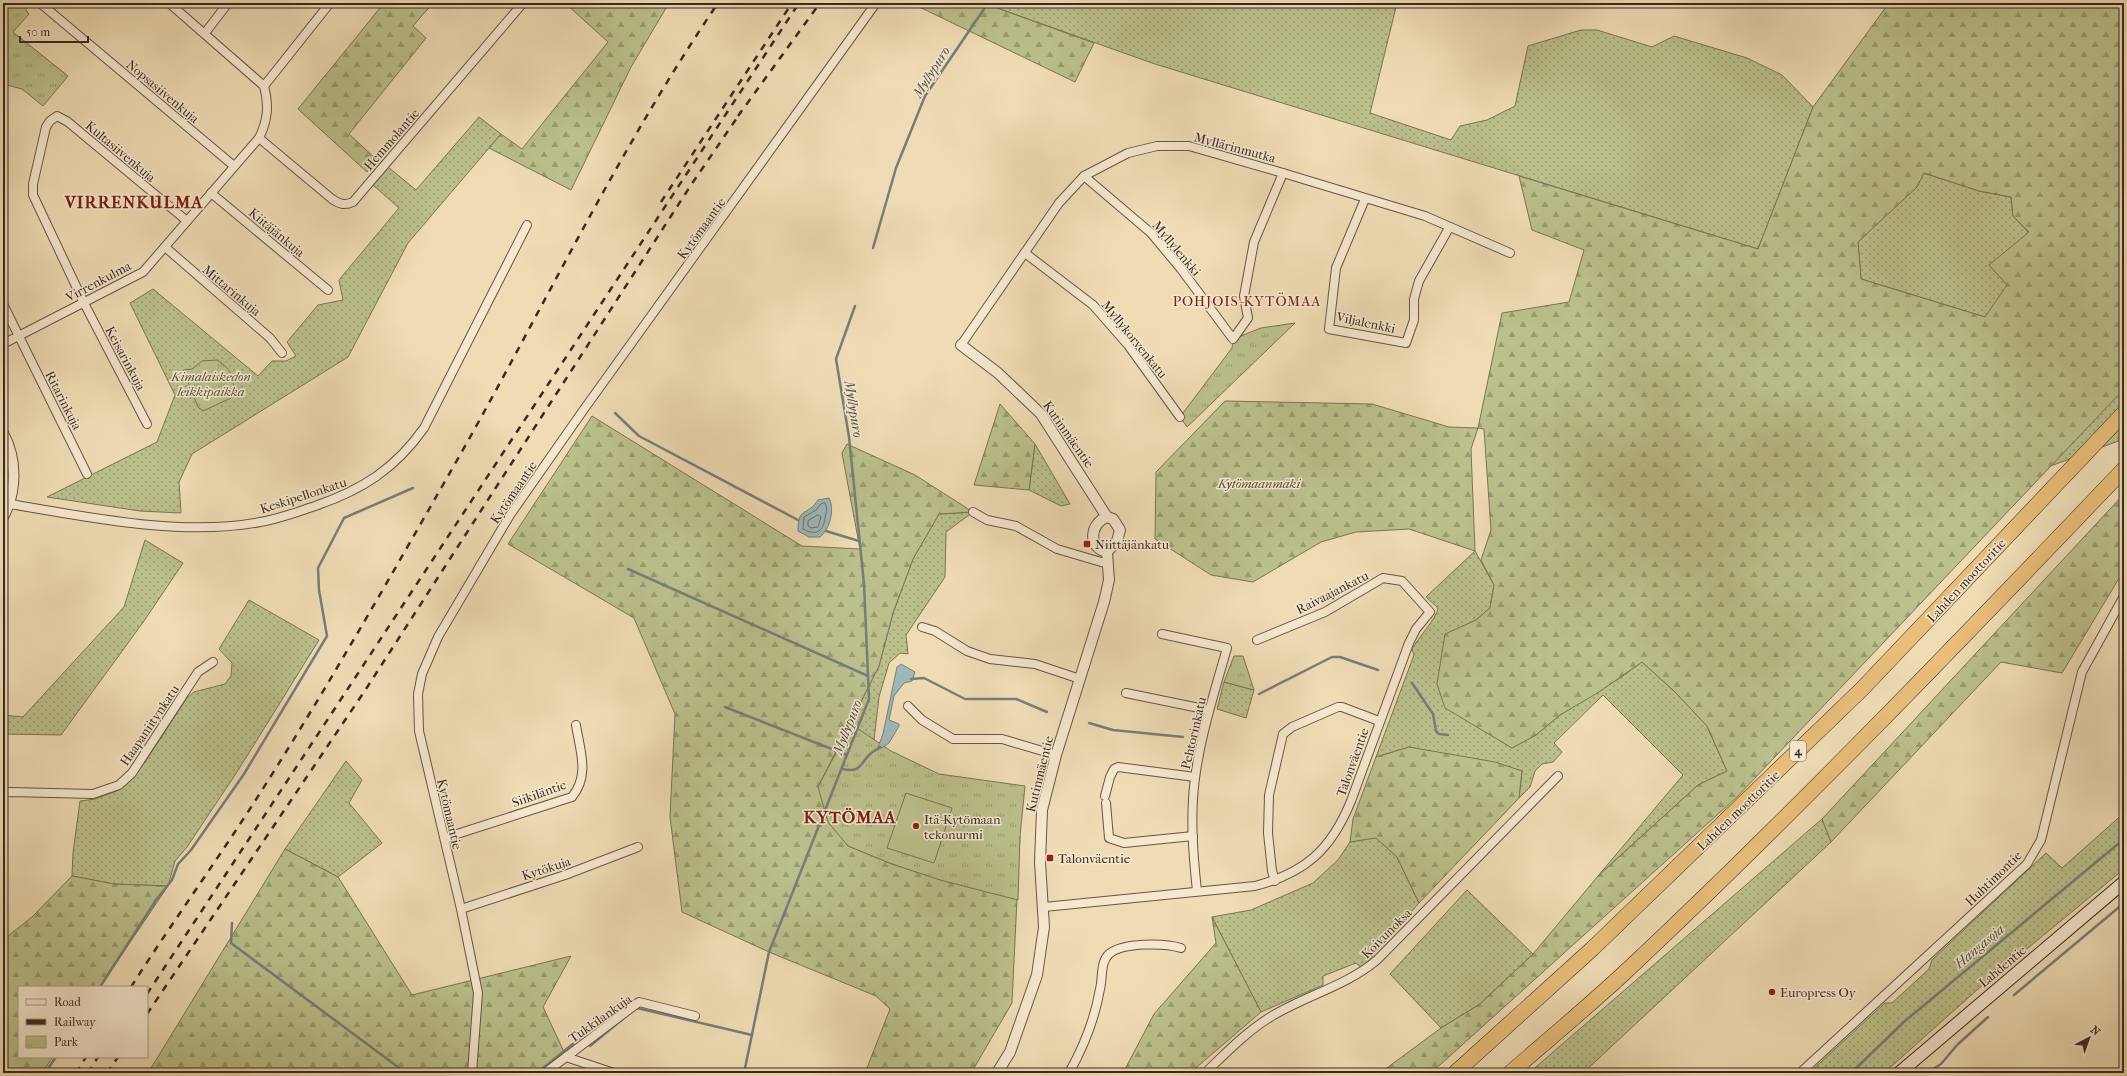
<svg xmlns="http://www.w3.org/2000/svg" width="2127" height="1076" font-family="'IM FELL French Canon',serif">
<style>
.grass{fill:url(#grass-dots);stroke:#7a7456}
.forest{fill:url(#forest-firs);stroke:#7a7456;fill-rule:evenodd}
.park{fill:url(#park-tufts);stroke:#7a7456}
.pitch{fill:#bbc08c;stroke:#7a7456}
.water{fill:#a0b8ba;stroke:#767e7c}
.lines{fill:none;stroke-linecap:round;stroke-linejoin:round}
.shore{stroke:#6c706d;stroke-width:1}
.stream{stroke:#767e7c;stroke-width:2.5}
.minor-casing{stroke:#665545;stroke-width:10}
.tertiary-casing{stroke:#665545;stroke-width:12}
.secondary-casing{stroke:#382820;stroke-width:14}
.motorway-casing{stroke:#382820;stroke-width:16}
.minor{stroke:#f5e8cf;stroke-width:8}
.tertiary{stroke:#f5e8cf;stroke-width:10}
.secondary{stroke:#f5e8cf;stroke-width:12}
.motorway{stroke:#e8be7a;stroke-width:15}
.rail{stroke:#382820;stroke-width:2.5;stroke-dasharray:7 7;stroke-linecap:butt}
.poi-dot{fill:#8f2418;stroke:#f5e8cf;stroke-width:1.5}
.labels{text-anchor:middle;stroke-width:3;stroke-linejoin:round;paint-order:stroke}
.shield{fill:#f5e8cf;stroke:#716254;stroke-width:1}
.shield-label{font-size:12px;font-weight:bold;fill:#382820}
.street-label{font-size:13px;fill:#382820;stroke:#f5e8cf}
.park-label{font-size:13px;font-style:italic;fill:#594e3b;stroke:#f5e8cf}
.poi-label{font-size:13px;fill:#382820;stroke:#f5e8cf;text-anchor:start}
.water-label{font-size:14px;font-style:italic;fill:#524c46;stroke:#f5e8cf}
.neighbourhood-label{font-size:14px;letter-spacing:1px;fill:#7a1f14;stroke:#f5e8cf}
.district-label{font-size:17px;font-weight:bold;letter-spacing:1px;fill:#7a1f14;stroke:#f5e8cf}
</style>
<defs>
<pattern id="grass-dots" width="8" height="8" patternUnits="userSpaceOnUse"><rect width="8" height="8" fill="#bbc08c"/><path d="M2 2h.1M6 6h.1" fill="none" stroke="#999c72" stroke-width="1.8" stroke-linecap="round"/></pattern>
<pattern id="forest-firs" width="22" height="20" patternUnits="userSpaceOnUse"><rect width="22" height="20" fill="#bbc08c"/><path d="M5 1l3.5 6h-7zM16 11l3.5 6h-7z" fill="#999c72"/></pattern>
<pattern id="park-tufts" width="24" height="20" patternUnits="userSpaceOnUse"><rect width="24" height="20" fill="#bbc08c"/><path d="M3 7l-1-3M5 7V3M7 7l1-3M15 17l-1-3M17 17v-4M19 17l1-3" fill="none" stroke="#999c72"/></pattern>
</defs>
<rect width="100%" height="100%" fill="#efdcb5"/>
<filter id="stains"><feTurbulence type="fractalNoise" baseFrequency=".005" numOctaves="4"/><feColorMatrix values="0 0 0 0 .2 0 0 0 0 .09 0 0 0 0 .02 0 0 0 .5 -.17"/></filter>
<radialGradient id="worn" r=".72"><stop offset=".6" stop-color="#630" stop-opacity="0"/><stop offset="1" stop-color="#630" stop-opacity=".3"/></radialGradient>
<g class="grass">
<polygon points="983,3 1397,3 1370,113 1451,140 1460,126 1487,120 1515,106 1528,46 1581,30 1597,30 1652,47 1674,36 1747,58 1782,75 1813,107 1758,249 1155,64"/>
<polygon points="479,117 501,134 408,243 348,357 192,454 179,482 181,513 140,511 47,497 157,442 175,395 130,303 153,289 258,376 272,361 286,361 296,356 287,342 318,305 343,300 339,280 399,208 373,185 388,167 416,190"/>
<polygon points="1923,173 1979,191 2011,197 2013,216 2029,233 1989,265 2008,285 1985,317 1861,279 1858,242 1916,187"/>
<polygon points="2124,364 2124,439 1996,486"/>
<polygon points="1035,444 1070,504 1061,506 1029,490"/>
<polygon points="973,512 946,532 945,577 906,635 908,654 900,653 889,663 879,697 874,740 862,742 818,787 879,666 893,613 913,559 939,514"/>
<polygon points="145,540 183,563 144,621 61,735 3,734 3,715 23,717 124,607"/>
<path d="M1475,551L1494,585L1490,608L1476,620L1445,635L1481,729L1512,748L1536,735L1560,715L1620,678L1642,662L1675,692L1707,726L1727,771L1698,785L1598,876L1683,775L1603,695L1554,743L1562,752L1553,762L1542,764L1535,771L1530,787L1519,798L1522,771L1409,747L1376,757L1414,655L1412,649C1418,638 1437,618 1438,608L1426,597Z"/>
<polygon points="249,600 319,640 237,772 187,847 175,861 168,886 114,884 72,876 73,853 80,801 95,799 119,790 145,762 187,698 194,692 225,684 231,676 232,663 219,649"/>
<polygon points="1224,682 1254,690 1246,718 1217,709"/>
<polygon points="346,761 362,780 349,803 382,843 338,877 285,849"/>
<polygon points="2124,813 2124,869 1978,989 1884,1073 1809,1073 1885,1003 1892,1003 1929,969 1932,960 2046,853 2062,868"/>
<polygon points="1822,819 1831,842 1583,1073 1529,1073"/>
<polygon points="1376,837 1397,857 1419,903 1362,968 1356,963 1323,976 1323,985 1261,1012 1212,917 1251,910 1313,883 1338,860 1350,842"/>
<polygon points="1467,890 1533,954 1480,1004 1441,1028 1390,974"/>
</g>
<g class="forest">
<polygon points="384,3 433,3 413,26 426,38 349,134 377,160 367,172 298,109"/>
<polygon points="565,3 669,3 631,67 571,190 489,148 501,134 522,149 608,42"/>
<polygon points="911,3 983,3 1094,43 1075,82"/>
<path d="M1889,3H2124V389L1737,797L1431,1073H1380L1441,1028L1480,1004L1533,954L1598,876L1698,785L1727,771L1707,726L1675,692L1642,662L1599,692L1560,715L1536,735L1512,748L1445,708L1437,684L1445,634L1476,620L1490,608L1494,585L1481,560L1491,530L1484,429L1478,428L1471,449L1475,551L1409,529L1356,532L1321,542L1253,582L1211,575L1155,539L1156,472L1225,401L1372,404L1449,427L1478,428L1502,313L1569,302L1584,250L1532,230L1519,176L1758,249L1813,107ZM1924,173L1979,191L2011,197L2013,216L2029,232L1989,265L2007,285L1985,317L1861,279L1858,242L1917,187Z"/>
<polygon points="1000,404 1035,444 1029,490 974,485"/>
<polygon points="592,416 802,546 860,549 842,453 847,444 915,475 973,512 939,514 913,559 893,613 879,666 818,787 848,846 892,864 952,883 1020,836 1012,1003 974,1068 969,1073 865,1073 890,1009 876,996 769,952 682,912 670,817 675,714 634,618 508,544"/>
<polygon points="2124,494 2124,570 2062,673 2001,662 1831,842 1822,819"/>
<polygon points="1409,747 1495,762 1522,771 1519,798 1419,903 1397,857 1376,838 1350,842 1353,819 1376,757"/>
<polygon points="285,849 338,877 412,995 571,956 543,1007 565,1054 537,1073 148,1073"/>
<polygon points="72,876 114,884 168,886 100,987 19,987 19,1057 53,1057 42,1073 3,1073 3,940 32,917"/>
<polygon points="1212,917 1261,1012 1190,1073 1123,1073 1154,1014 1216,943"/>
</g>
<g class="park">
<polygon points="3,3 26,3 26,10 29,14 13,32 68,76 43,106 22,89 3,84"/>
<polygon points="1295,323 1187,427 1180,417 1232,348 1233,339 1261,328"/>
<path d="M217,360C232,369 237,381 231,398L203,411L198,407L183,370L192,369L202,361Z"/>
<polygon points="1234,656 1243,656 1254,690 1224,682"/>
<polygon points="851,724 891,751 939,774 1025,786 1020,836 1018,900 940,880 892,864 848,846 828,822 818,787"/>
</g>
<polygon class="pitch" points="906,793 952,808 934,863 887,848"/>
<g class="water">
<path d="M829,498C835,509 830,529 820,537H809L798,531C798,506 807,517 818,500Z"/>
<polygon points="901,664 915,672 912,681 904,683 894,696 889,720 899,724 899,726 889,743 880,749 878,747 883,734 897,667"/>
</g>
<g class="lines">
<g class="shore">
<path d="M825,503C828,507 826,513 825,518C823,532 816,536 803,529L804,517L816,510L821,504Z"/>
<polygon points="818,515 821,517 818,527 811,528 808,526 808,521"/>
</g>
<g class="stream">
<polyline points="873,248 896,168 925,96 988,3"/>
<polyline points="615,413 639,436 798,520"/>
<polyline points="826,531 859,541"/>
<polyline points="628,569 868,676"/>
<polyline points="911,679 924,678 965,699 1016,699 1047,712"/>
<polyline points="1412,683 1433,714 1436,731 1439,734 1448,735"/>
<polyline points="1259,694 1332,657 1340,657 1378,670"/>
<polyline points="725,707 847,755"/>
<polyline points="1089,723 1113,730 1183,737"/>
<path d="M842,769C861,773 859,765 870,754C873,751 877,750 880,747"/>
<polyline points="232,923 231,943 406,1073"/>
<polyline points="100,987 156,900 172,880 178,864 191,850 244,774 327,636 319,590 318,568 344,518 413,488"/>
<polyline points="2014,995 2124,903"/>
<polyline points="635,1009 637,1008 752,1035"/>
<polyline points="590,1046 625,1017"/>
<polyline points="45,1073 56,1057"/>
<polyline points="537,1073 579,1039"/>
<polyline points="744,1073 769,952 869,699 864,584 849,437 836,359 855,306"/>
<polyline points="1851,1073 1905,1021 2124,839"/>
<polyline points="1927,1073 1941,1064 1957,1045 1988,1017"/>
</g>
<g class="minor-casing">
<g id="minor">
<polyline points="40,3 234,166"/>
<polyline points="205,33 228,3"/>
<polyline points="264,86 330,3"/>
<path d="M259,138L332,199C340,204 344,206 353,202L523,3"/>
<polyline points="1084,176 1151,233 1181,269 1233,339 1248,318 1244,296 1254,242 1283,173"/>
<polyline points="211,193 328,290"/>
<polyline points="1365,199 1336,268 1329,329 1406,343 1414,320 1414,299 1419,281 1449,228"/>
<polyline points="165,247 270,338 282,353"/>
<polyline points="1025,253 1093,305 1128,345 1180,417"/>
<polyline points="3,304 87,474"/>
<path d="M3,344L143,272L259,138C268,120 269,105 264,86L169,3"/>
<polyline points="961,345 1059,203 1084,176 1128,153 1157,146 1189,146 1283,173 1425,216 1510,253"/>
<polyline points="147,424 84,303 33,195 33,184 46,127 50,121 57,116 68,122 187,221"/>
<path d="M10,504C88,517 182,537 260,522C279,519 297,512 315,506C362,490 395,469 424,428L527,225"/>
<polyline points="973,512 987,520 1016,526 1057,549 1108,564"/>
<polyline points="922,627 935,631 967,651 990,659 1035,664 1080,679"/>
<path d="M1162,634L1227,648C1215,690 1201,734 1195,778C1190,816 1193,854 1197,891"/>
<polyline points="1126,693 1209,710"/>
<polyline points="908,706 922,720 953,739 1002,739 1056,755"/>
<polyline points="3,793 10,792 93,794 119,785 132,773 198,672 213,662"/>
<polyline points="1105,796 1110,777 1114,769 1118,767 1195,777"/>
<polyline points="1106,803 1109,838 1124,843 1193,836"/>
<path d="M445,839L454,835L572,797C590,775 580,751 576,725"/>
<polyline points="1275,881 1272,871 1268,833 1269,795 1283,734 1292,727 1338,707 1342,707 1379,721"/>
<path d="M1044,907L1255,886C1305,873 1331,850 1351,801L1409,643L1416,629L1430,612L1402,581L1383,578L1325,612L1257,640"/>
<polyline points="461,909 565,875 638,847"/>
<polyline points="566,1057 639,1002 695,1016"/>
<polyline points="472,1073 478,993 461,909 419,731 418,694 422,674 438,637 510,515 582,412 876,3"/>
<polyline points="545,1073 566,1057 614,1073"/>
<path d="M1069,1073C1083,1048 1095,1018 1100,989C1103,978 1100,962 1109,954C1123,942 1165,943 1181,948"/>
<path d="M1205,1073C1227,1052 1247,1031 1272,1016C1307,995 1346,986 1377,960L1558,776"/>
<polyline points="1800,1073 2027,864 2041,840 2082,672 2124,596"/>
</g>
</g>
<g class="tertiary-casing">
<g id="tertiary">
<polyline points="961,345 998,373 1041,414 1107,517"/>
<path d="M3,433C17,459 17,491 3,517"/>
<path d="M1107,517L1113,519L1120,530L1117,541L1107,552C1087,548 1090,523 1107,517Z"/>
<polyline points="997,1073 1010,1052 1037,975 1044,927 1040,862 1042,810 1056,755 1104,602 1109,580 1107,552"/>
</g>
</g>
<g class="secondary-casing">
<polyline id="secondary" points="1899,1073 2124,882"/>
</g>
<g class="motorway-casing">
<g id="motorway">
<polyline points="1455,1073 1592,949 1862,689 2124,413"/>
<path d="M1510,1073C1547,1041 1585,1009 1621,976C1795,813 1960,641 2124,469"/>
</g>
</g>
<use href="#minor" class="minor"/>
<use href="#tertiary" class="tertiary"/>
<use href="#secondary" class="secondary"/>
<use href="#motorway" class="motorway"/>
<g class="rail">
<polyline points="738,116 820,3"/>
<polyline points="661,202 792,3"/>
<path d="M131,987C168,929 208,873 246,815C316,707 380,595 444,483C536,324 614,156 718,3"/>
<polyline points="147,994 799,3"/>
<polyline points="147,1014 366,689 691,185 741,112"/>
<polyline points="76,1073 86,1057"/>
<polyline points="88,1073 98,1057"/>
<polyline points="107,1073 118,1057"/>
</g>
</g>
<g class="poi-dot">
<rect x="1083" y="540" width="8" height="8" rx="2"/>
<circle cx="916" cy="826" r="4"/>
<rect x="1046" y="854" width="8" height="8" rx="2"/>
<circle cx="1772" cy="992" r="4"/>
</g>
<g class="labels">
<rect class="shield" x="1790" y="741" width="16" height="20" rx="3"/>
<g class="shield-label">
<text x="1798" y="755">4</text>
</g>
<g class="street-label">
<text transform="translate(163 91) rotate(40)" y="5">Nopsasiivenkuja</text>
<text transform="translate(391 139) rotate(-49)" y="5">Hemmolantie</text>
<text transform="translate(1235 147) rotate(15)" y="5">Myllärinmutka</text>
<text transform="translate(121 151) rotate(40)" y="5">Kultasiivenkuja</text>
<text transform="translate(701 228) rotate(-54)" y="5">Kytömaantie</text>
<text transform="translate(277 232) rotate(40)" y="5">Kiitäjänkuja</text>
<text transform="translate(1177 248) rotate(50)" y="5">Myllylenkki</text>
<text transform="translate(98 281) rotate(-28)" y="5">Virrenkulma</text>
<text transform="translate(232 290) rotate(40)" y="5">Mittarinkuja</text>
<text transform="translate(1366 322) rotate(12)" y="5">Viljalenkki</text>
<text transform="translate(1135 339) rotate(51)" y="5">Myllykorvenkatu</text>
<text transform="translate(126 358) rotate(62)" y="5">Keisarinkuja</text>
<text transform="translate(64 400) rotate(63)" y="5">Ritarinkuja</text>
<text transform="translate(1069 434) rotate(55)" y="5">Kutinmäentie</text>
<text transform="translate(513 492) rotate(-56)" y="5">Kytömaantie</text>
<text transform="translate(303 495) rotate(-18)" y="5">Keskipellonkatu</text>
<text transform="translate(1966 580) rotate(-47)" y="5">Lahden moottoritie</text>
<text transform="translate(1332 592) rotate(-27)" y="5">Raivaajankatu</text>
<text transform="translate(149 725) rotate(-56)" y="5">Haapaniitynkatu</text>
<text transform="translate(1193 733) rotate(-77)" y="5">Pehtorinkatu</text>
<text transform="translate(1352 762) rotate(-70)" y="5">Talonväentie</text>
<text transform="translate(1039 774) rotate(-76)" y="5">Kutinmäentie</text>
<text transform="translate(539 793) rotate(-20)" y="5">Siikiläntie</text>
<text transform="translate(1738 810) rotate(-44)" y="5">Lahden moottoritie</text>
<text transform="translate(450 814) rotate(77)" y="5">Kytömaantie</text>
<text transform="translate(546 868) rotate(-18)" y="5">Kytökuja</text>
<text transform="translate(1993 878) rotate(-44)" y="5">Huhtimontie</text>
<text transform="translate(1386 933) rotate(-45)" y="5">Koivunoksa</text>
<text transform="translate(2002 966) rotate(-40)" y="5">Lahdentie</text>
<text transform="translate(600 1018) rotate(-35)" y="5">Tukkilankuja</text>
</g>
<g class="park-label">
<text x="211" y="381">Kimalaiskedon<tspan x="211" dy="15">leikkipaikka</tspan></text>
<text x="1259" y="488">Kytömaanmäki</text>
</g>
<g class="poi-label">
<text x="1095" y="549">Niittäjänkatu</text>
<text x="924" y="824">Itä-Kytömaan<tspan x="924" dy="15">tekonurmi</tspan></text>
<text x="1058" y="863">Talonväentie</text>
<text x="1780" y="997">Europress Oy</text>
</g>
<g class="water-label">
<text transform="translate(931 72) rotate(-58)" y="5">Myllypuro</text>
<text transform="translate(854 409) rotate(81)" y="5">Myllypuro</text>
<text transform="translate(847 727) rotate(-69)" y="5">Myllypuro</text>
<text transform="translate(1979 946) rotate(-40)" y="5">Hangasoja</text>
</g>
<g class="neighbourhood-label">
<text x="1247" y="306">POHJOIS-KYTÖMAA</text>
</g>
<g class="district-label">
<text x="134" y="208">VIRRENKULMA</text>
<text x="850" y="823">KYTÖMAA</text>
</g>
</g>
<rect width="2127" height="1076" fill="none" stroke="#efdcb5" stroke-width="16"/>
<rect x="4" y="4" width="2119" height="1068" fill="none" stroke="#382820" stroke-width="2"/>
<rect x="8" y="8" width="2111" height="1060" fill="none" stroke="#382820"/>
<rect x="18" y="986" width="130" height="72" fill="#f5e8cf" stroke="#a99b89"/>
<rect x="26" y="999" width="20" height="6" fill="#f5e8cf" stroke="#a99b89"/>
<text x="54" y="1006" font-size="12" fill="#382820">Road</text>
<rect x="26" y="1019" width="20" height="6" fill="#382820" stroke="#a99b89"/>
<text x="54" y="1026" font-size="12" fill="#382820">Railway</text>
<rect x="26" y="1036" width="20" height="12" fill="url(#park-tufts)" stroke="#a99b89"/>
<text x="54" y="1046" font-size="12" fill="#382820">Park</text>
<g transform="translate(2089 1038) rotate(41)" stroke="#f5e8cf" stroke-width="3" paint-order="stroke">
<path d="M0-3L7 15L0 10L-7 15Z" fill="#382820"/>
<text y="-6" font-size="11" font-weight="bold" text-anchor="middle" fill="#382820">N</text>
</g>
<path d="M20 36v6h68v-6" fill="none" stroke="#382820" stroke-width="2"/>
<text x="26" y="36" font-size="12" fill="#382820" stroke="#f5e8cf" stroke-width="3" paint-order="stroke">50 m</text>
<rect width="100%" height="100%" filter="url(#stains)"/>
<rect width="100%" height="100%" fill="url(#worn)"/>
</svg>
